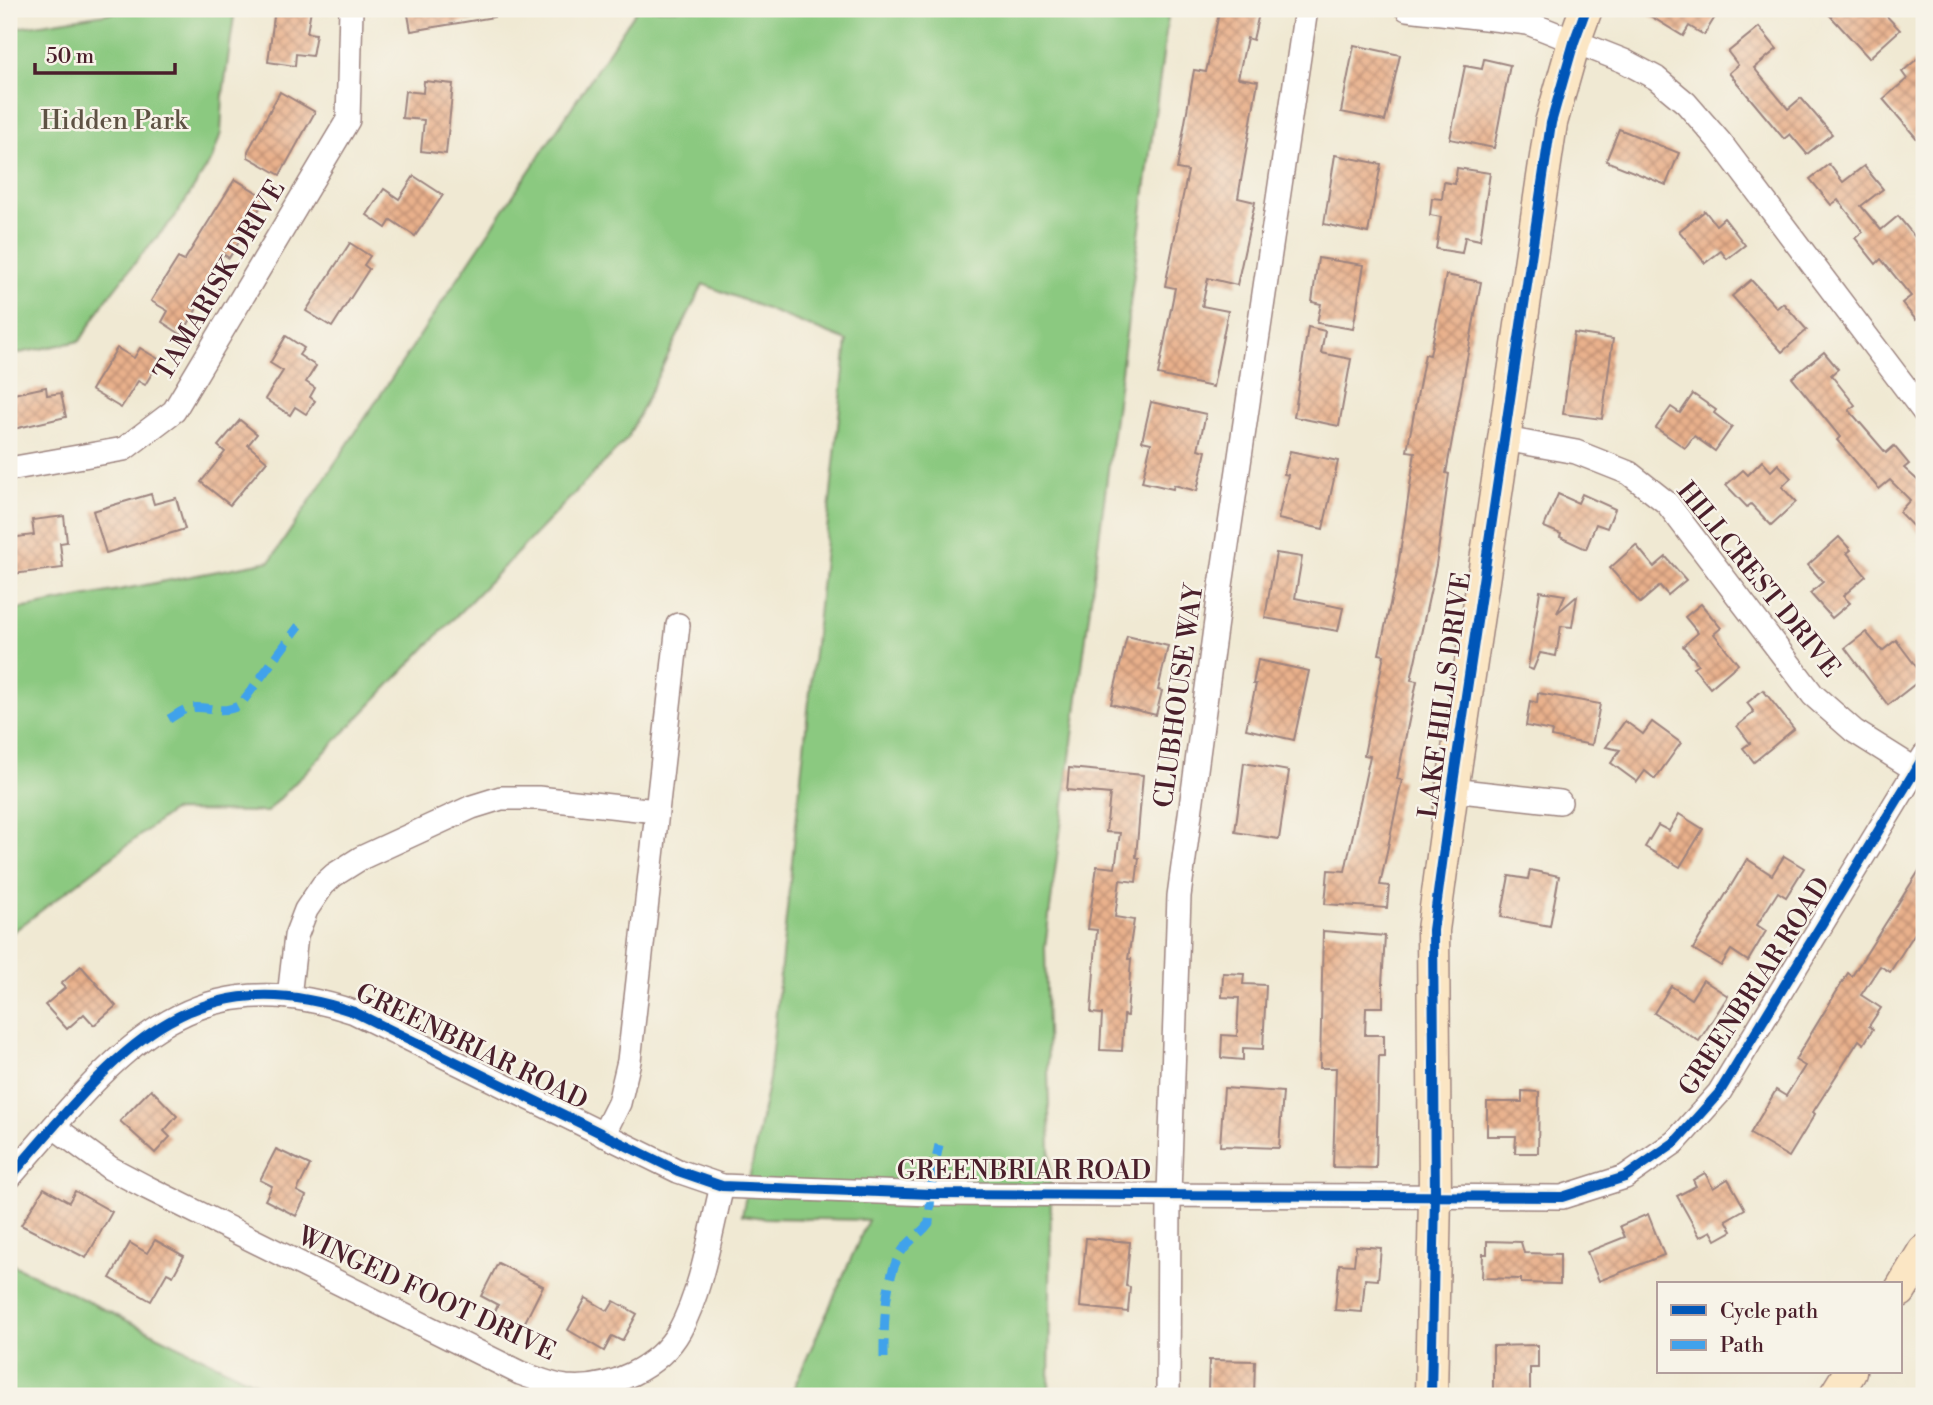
<svg xmlns="http://www.w3.org/2000/svg" width="1933" height="1405" font-family="'Libre Bodoni',serif">
<style>
.green{fill:#8bc980;stroke:#6a7456;stroke-width:2}
.building{fill:url(#building-cross-hatch)}
.lines{fill:none;stroke-linecap:round;stroke-linejoin:round}
.street-casing{stroke:#9d847f;stroke-width:26}
.secondary-casing{stroke:#9d847f;stroke-width:35}
.street{stroke:#fff;stroke-width:23}
.secondary{stroke:#fbe6c4;stroke-width:32}
.quiet{stroke:#40a2eb;stroke-width:9;stroke-dasharray:18 9;stroke-linecap:butt}
.cycleway-casing{stroke:#f7f3e8;stroke-width:15}
.cycleway{stroke:#0057b8;stroke-width:10}
.labels{text-anchor:middle;stroke-width:5;stroke-linejoin:round;paint-order:stroke}
.park-label{font-size:26px;fill:#5e5244;stroke:#f7f3e8}
.street-label{font-size:26px;fill:#4a1f2b;stroke:#f7f3e8}
</style>
<defs>
<pattern id="building-cross-hatch" width="8" height="8" patternUnits="userSpaceOnUse" patternTransform="scale(1.75)"><rect width="8" height="8" fill="#e9b18c"/><path d="M0 0l8 8M0 8l8-8" fill="none" stroke="#bf8f73"/></pattern>
</defs>
<rect width="100%" height="100%" fill="#f7f3e8"/>
<filter id="ink" filterUnits="userSpaceOnUse"><feTurbulence type="fractalNoise" baseFrequency=".0143" numOctaves="2"/><feDisplacementMap in="SourceGraphic" scale="14" xChannelSelector="R" yChannelSelector="G"/><feConvolveMatrix kernelMatrix="1 2 1 2 8 2 1 2 1" color-interpolation-filters="sRGB"/></filter>
<filter id="wash" filterUnits="userSpaceOnUse"><feTurbulence type="fractalNoise" baseFrequency=".00686" numOctaves="4" result="noise"/><feDisplacementMap in="SourceGraphic" scale="28" xChannelSelector="R" yChannelSelector="G"/><feGaussianBlur stdDeviation="1.57" result="paint"/><feColorMatrix in="noise" values="0 0 0 0 0 0 0 0 0 0 0 0 0 0 0 0 0 1.4 0 .05"/><feComposite in="paint" operator="in"/></filter>
<g filter="url(#wash)">
<rect width="100%" height="100%" fill="#f0e9d3"/>
<g class="green">
<polygon points="137,9 235,9 223,95 221,133 212,159 175,217 142,254 105,301 80,341 9,355 9,29"/>
<polygon points="637,9 1169,9 1045,947 1051,1193 1049,1396 790,1396 868,1220 764,1218 742,1215 769,1079 847,341 703,284 627,439 267,812 172,811 9,935 9,611 270,561"/>
<polygon points="9,1263 282,1396 9,1396"/>
</g>
<g id="blocks">
<g class="building">
<polygon points="275,9 311,9 307,33 316,34 312,56 296,54 295,66 268,62"/>
<polygon points="407,9 493,9 494,17 411,31"/>
<polygon points="1220,9 1260,9 1253,40 1247,38 1238,78 1258,81 1238,198 1255,202 1237,285 1208,278 1202,306 1228,311 1213,387 1158,375 1175,288 1165,286 1188,171 1177,169 1194,70 1206,72"/>
<polygon points="1639,9 1720,9 1704,35 1689,26 1683,36"/>
<polygon points="1824,9 1880,9 1900,30 1869,58"/>
<polygon points="1759,27 1777,49 1754,68 1788,109 1801,98 1832,134 1807,154 1790,134 1784,139 1729,73 1738,65 1728,52"/>
<polygon points="1354,45 1400,55 1385,121 1341,112"/>
<polygon points="1924,53 1924,147 1883,99 1907,79 1902,72"/>
<polygon points="1484,59 1510,65 1494,148 1450,139 1465,66 1482,69"/>
<polygon points="424,81 453,84 446,154 421,151 424,120 402,118 405,91 423,93"/>
<polygon points="280,92 315,112 280,175 248,157 248,151"/>
<polygon points="1619,129 1679,153 1666,185 1606,161"/>
<polygon points="1335,155 1381,164 1368,233 1324,224"/>
<polygon points="1829,164 1843,182 1864,166 1883,189 1861,206 1881,230 1898,216 1924,248 1924,313 1916,320 1902,303 1911,296 1881,259 1876,264 1855,238 1863,232 1838,200 1831,205 1810,179"/>
<polygon points="1457,168 1490,173 1480,240 1465,237 1462,253 1436,249 1441,217 1430,215 1432,198 1442,199 1444,182 1455,184"/>
<polygon points="414,176 443,195 415,236 391,220 386,228 367,215 384,189 399,199"/>
<polygon points="235,179 266,198 229,258 223,254 191,307 196,310 182,335 162,322 168,311 151,301 178,258 184,261"/>
<polygon points="1705,211 1716,225 1724,218 1745,245 1727,259 1721,251 1705,263 1679,231"/>
<polygon points="350,243 370,256 364,265 369,269 332,327 306,311"/>
<polygon points="1318,258 1364,265 1353,329 1317,323 1321,304 1312,302"/>
<polygon points="1446,275 1481,282 1446,473 1449,474 1436,565 1411,680 1417,681 1397,779 1402,780 1380,885 1389,886 1387,908 1325,904 1328,870 1345,871 1370,756 1364,755 1384,655 1379,654 1397,573 1415,452 1407,451 1425,354 1430,355"/>
<polygon points="1751,280 1777,308 1783,303 1807,330 1782,352 1732,296"/>
<polygon points="1308,327 1325,331 1321,353 1351,359 1339,426 1294,417"/>
<polygon points="1574,333 1613,339 1602,419 1563,414"/>
<polygon points="286,336 304,348 299,355 316,366 306,382 315,388 310,397 315,401 306,414 295,407 290,415 265,399 283,371 270,363"/>
<polygon points="117,348 134,358 140,348 160,360 145,385 138,381 121,408 91,390"/>
<polygon points="1824,352 1838,369 1831,375 1855,405 1849,410 1886,453 1894,446 1909,464 1904,468 1924,486 1924,538 1899,512 1910,500 1890,480 1879,489 1837,440 1840,437 1792,378"/>
<polygon points="46,387 47,395 61,393 66,417 9,430 9,395"/>
<polygon points="1693,394 1716,410 1714,413 1732,427 1715,451 1694,436 1685,448 1656,428 1671,407 1680,413"/>
<polygon points="1151,402 1206,414 1198,449 1206,451 1197,491 1174,485 1173,489 1142,482 1151,443 1142,441"/>
<polygon points="240,420 257,434 248,445 267,461 230,505 201,482 225,452 218,446"/>
<polygon points="1290,451 1338,461 1323,529 1278,519 1288,475 1284,474"/>
<polygon points="1762,461 1771,471 1778,464 1791,478 1782,487 1796,502 1771,525 1751,504 1747,507 1726,485 1743,470 1748,475"/>
<polygon points="151,494 154,504 176,498 185,529 106,553 93,511"/>
<polygon points="1558,494 1578,503 1582,494 1615,509 1607,528 1596,524 1586,549 1560,537 1561,534 1544,527"/>
<polygon points="64,516 67,542 60,543 63,568 13,574 9,538 34,535 32,520"/>
<polygon points="1839,537 1851,550 1847,553 1866,576 1843,596 1850,603 1832,618 1810,593 1823,582 1808,565"/>
<polygon points="1636,545 1654,567 1666,557 1686,580 1668,595 1660,586 1640,603 1610,568"/>
<polygon points="1276,553 1302,557 1295,598 1343,608 1338,631 1265,618"/>
<polygon points="1540,591 1565,595 1557,613 1577,596 1572,627 1561,626 1556,656 1540,653 1533,670 1528,668"/>
<polygon points="1701,604 1721,628 1714,634 1738,664 1710,688 1693,667 1698,664 1683,646 1698,633 1685,617"/>
<polygon points="1866,632 1882,651 1896,640 1924,677 1888,705 1845,648"/>
<polygon points="1127,636 1168,646 1158,690 1162,691 1156,715 1111,704"/>
<polygon points="1258,660 1309,671 1294,740 1246,729 1256,684 1253,684"/>
<polygon points="1763,690 1794,729 1754,762 1743,748 1750,743 1737,726 1754,712 1747,703"/>
<polygon points="1538,693 1600,704 1592,745 1551,737 1552,731 1526,726 1530,701 1537,703"/>
<polygon points="1625,721 1643,734 1652,722 1681,743 1655,779 1645,771 1637,782 1611,763 1620,750 1606,747"/>
<polygon points="1244,763 1289,771 1279,839 1235,832"/>
<polygon points="1069,768 1143,775 1136,857 1139,858 1136,882 1120,880 1115,917 1134,920 1128,959 1131,959 1127,1016 1124,1015 1122,1051 1100,1050 1102,1014 1091,1013 1097,930 1088,929 1097,866 1115,868 1120,833 1106,832 1110,794 1067,790"/>
<polygon points="1679,814 1703,829 1680,867 1645,847 1658,825 1669,831"/>
<polygon points="1784,856 1804,868 1786,897 1778,892 1757,925 1766,931 1748,961 1731,950 1721,966 1693,949 1747,859 1772,875"/>
<polygon points="1924,863 1924,919 1890,972 1880,966 1861,995 1881,1008 1869,1026 1873,1029 1864,1044 1859,1040 1813,1112 1815,1114 1789,1157 1750,1134 1776,1090 1786,1096 1805,1066 1795,1060 1848,973 1852,976"/>
<polygon points="1530,870 1559,876 1550,926 1501,917 1509,876 1528,879"/>
<polygon points="1323,931 1385,936 1382,984 1383,984 1383,1007 1366,1007 1365,1035 1384,1035 1384,1056 1379,1056 1376,1168 1333,1167 1336,1068 1320,1068"/>
<polygon points="81,966 116,1006 94,1025 84,1014 67,1029 45,1005 65,988 61,984"/>
<polygon points="1223,973 1244,974 1243,984 1266,985 1263,1049 1243,1048 1243,1060 1221,1058 1222,1035 1237,1036 1239,998 1222,997"/>
<polygon points="1703,980 1728,996 1699,1041 1654,1013 1671,986 1691,999"/>
<polygon points="1224,1088 1283,1092 1279,1148 1220,1146"/>
<polygon points="151,1089 177,1116 164,1131 170,1137 155,1153 120,1121"/>
<polygon points="1522,1091 1539,1092 1538,1153 1515,1153 1516,1136 1487,1136 1487,1102 1522,1102"/>
<polygon points="276,1149 310,1165 297,1191 306,1196 296,1216 265,1200 272,1186 260,1180"/>
<polygon points="1705,1173 1713,1188 1728,1179 1745,1209 1726,1220 1732,1231 1716,1240 1711,1231 1700,1237 1677,1196 1696,1186 1693,1180"/>
<polygon points="44,1188 69,1202 75,1191 112,1212 86,1258 21,1225"/>
<polygon points="1648,1214 1664,1255 1599,1281 1587,1252 1625,1237 1620,1226"/>
<polygon points="1086,1238 1130,1242 1126,1286 1130,1287 1128,1312 1080,1307"/>
<polygon points="155,1240 184,1256 173,1276 167,1273 151,1301 110,1278 130,1243 147,1253"/>
<polygon points="1487,1241 1521,1242 1524,1253 1560,1254 1560,1284 1521,1283 1521,1279 1482,1278 1483,1254 1487,1254"/>
<polygon points="1356,1246 1381,1248 1378,1280 1365,1279 1362,1312 1335,1310 1339,1264 1354,1265"/>
<polygon points="498,1263 543,1286 522,1328 494,1313 498,1305 481,1296"/>
<polygon points="586,1298 608,1311 614,1301 637,1314 622,1341 612,1336 604,1351 568,1330"/>
<polygon points="1538,1345 1538,1368 1530,1368 1530,1396 1493,1396 1493,1346"/>
<polygon points="1209,1360 1255,1361 1254,1396 1221,1396 1221,1391 1208,1391"/>
</g>
</g>
</g>
<g filter="url(#ink)">
<use href="#blocks" fill-opacity="0" stroke="#9d847f" stroke-width="2"/>
<g class="lines">
<g class="street-casing">
<g id="street">
<polyline points="1407,9 1528,23 1624,61 1656,78 1686,103 1720,142 1924,412"/>
<polyline points="1505,439 1576,452 1629,473 1667,503 1813,695 1854,731 1916,770"/>
<polyline points="9,469 124,449 174,411 348,120 351,9"/>
<polyline points="1452,790 1560,802"/>
<polyline points="289,997 296,936 306,910 323,885 334,875 361,858 472,807 501,798 538,798 656,811"/>
<path d="M54,1127L110,1168L146,1187L520,1373C535,1378 550,1385 566,1387C609,1391 659,1368 680,1330C702,1290 711,1230 722,1186"/>
<polyline points="603,1135 619,1103 629,1061 678,625"/>
<path d="M9,1178C109,1064 183,953 354,1012L678,1171L722,1186L931,1194L1562,1197L1625,1177L1675,1142L1719,1093L1924,756"/>
<polyline points="1168,1396 1169,1194 1179,896 1219,599 1306,9"/>
</g>
</g>
<g class="secondary-casing">
<g id="secondary">
<polyline points="1900,1291 1924,1251"/>
<polyline points="1431,1396 1435,1195 1433,930 1452,790 1551,123 1574,42 1586,9"/>
<polyline points="1835,1396 1850,1372"/>
</g>
</g>
<use href="#street" class="street"/>
<use href="#secondary" class="secondary"/>
<g class="quiet">
<path d="M169,719C176,715 182,710 190,708C209,705 223,716 241,704L299,626"/>
<path d="M884,1358C884,1327 884,1277 902,1251C909,1240 921,1234 929,1223L932,1179L939,1145"/>
</g>
<g class="cycleway-casing">
<g id="cycleway">
<path d="M9,1178C109,1064 183,953 354,1012L678,1171L722,1186L931,1194L1562,1197L1625,1177L1675,1142L1719,1093L1924,756"/>
<polyline points="1431,1396 1435,1195 1433,930 1452,790 1551,123 1574,42 1586,9"/>
</g>
</g>
<use href="#cycleway" class="cycleway"/>
</g>
</g>
<g class="labels">
<g class="park-label">
<text x="114" y="129">Hidden Park</text>
</g>
<g class="street-label">
<text transform="translate(219 280) rotate(-59)" y="9">TAMARISK DRIVE</text>
<text transform="translate(1759 579) rotate(51)" y="9">HILLCREST DRIVE</text>
<text transform="translate(1444 695) rotate(-82)" y="9">LAKE HILLS DRIVE</text>
<text transform="translate(1178 696) rotate(-82)" y="9">CLUBHOUSE WAY</text>
<text transform="translate(1754 986) rotate(-57)" y="9">GREENBRIAR ROAD</text>
<text transform="translate(472 1046) rotate(26)" y="9">GREENBRIAR ROAD</text>
<text x="1024" y="1179">GREENBRIAR ROAD</text>
<text transform="translate(427 1293) rotate(25)" y="9">WINGED FOOT DRIVE</text>
</g>
</g>
<rect width="1933" height="1405" fill="none" stroke="#f7f3e8" stroke-width="35"/>
<rect x="1657" y="1282" width="245" height="91" fill="#f7f3e8" stroke="#b29e9c" stroke-width="2"/>
<rect x="1671" y="1305" width="35" height="10" fill="#0057b8" stroke="#b29e9c" stroke-width="2"/>
<text x="1720" y="1318" font-size="21" fill="#4a1f2b">Cycle path</text>
<rect x="1671" y="1340" width="35" height="10" fill="#40a2eb" stroke="#b29e9c" stroke-width="2"/>
<text x="1720" y="1352" font-size="21" fill="#4a1f2b">Path</text>
<path d="M35 63v10h140v-10" fill="none" stroke="#4a1f2b" stroke-width="3.5"/>
<text x="46" y="63" font-size="21" fill="#4a1f2b" stroke="#f7f3e8" stroke-width="5" paint-order="stroke">50 m</text>
</svg>
